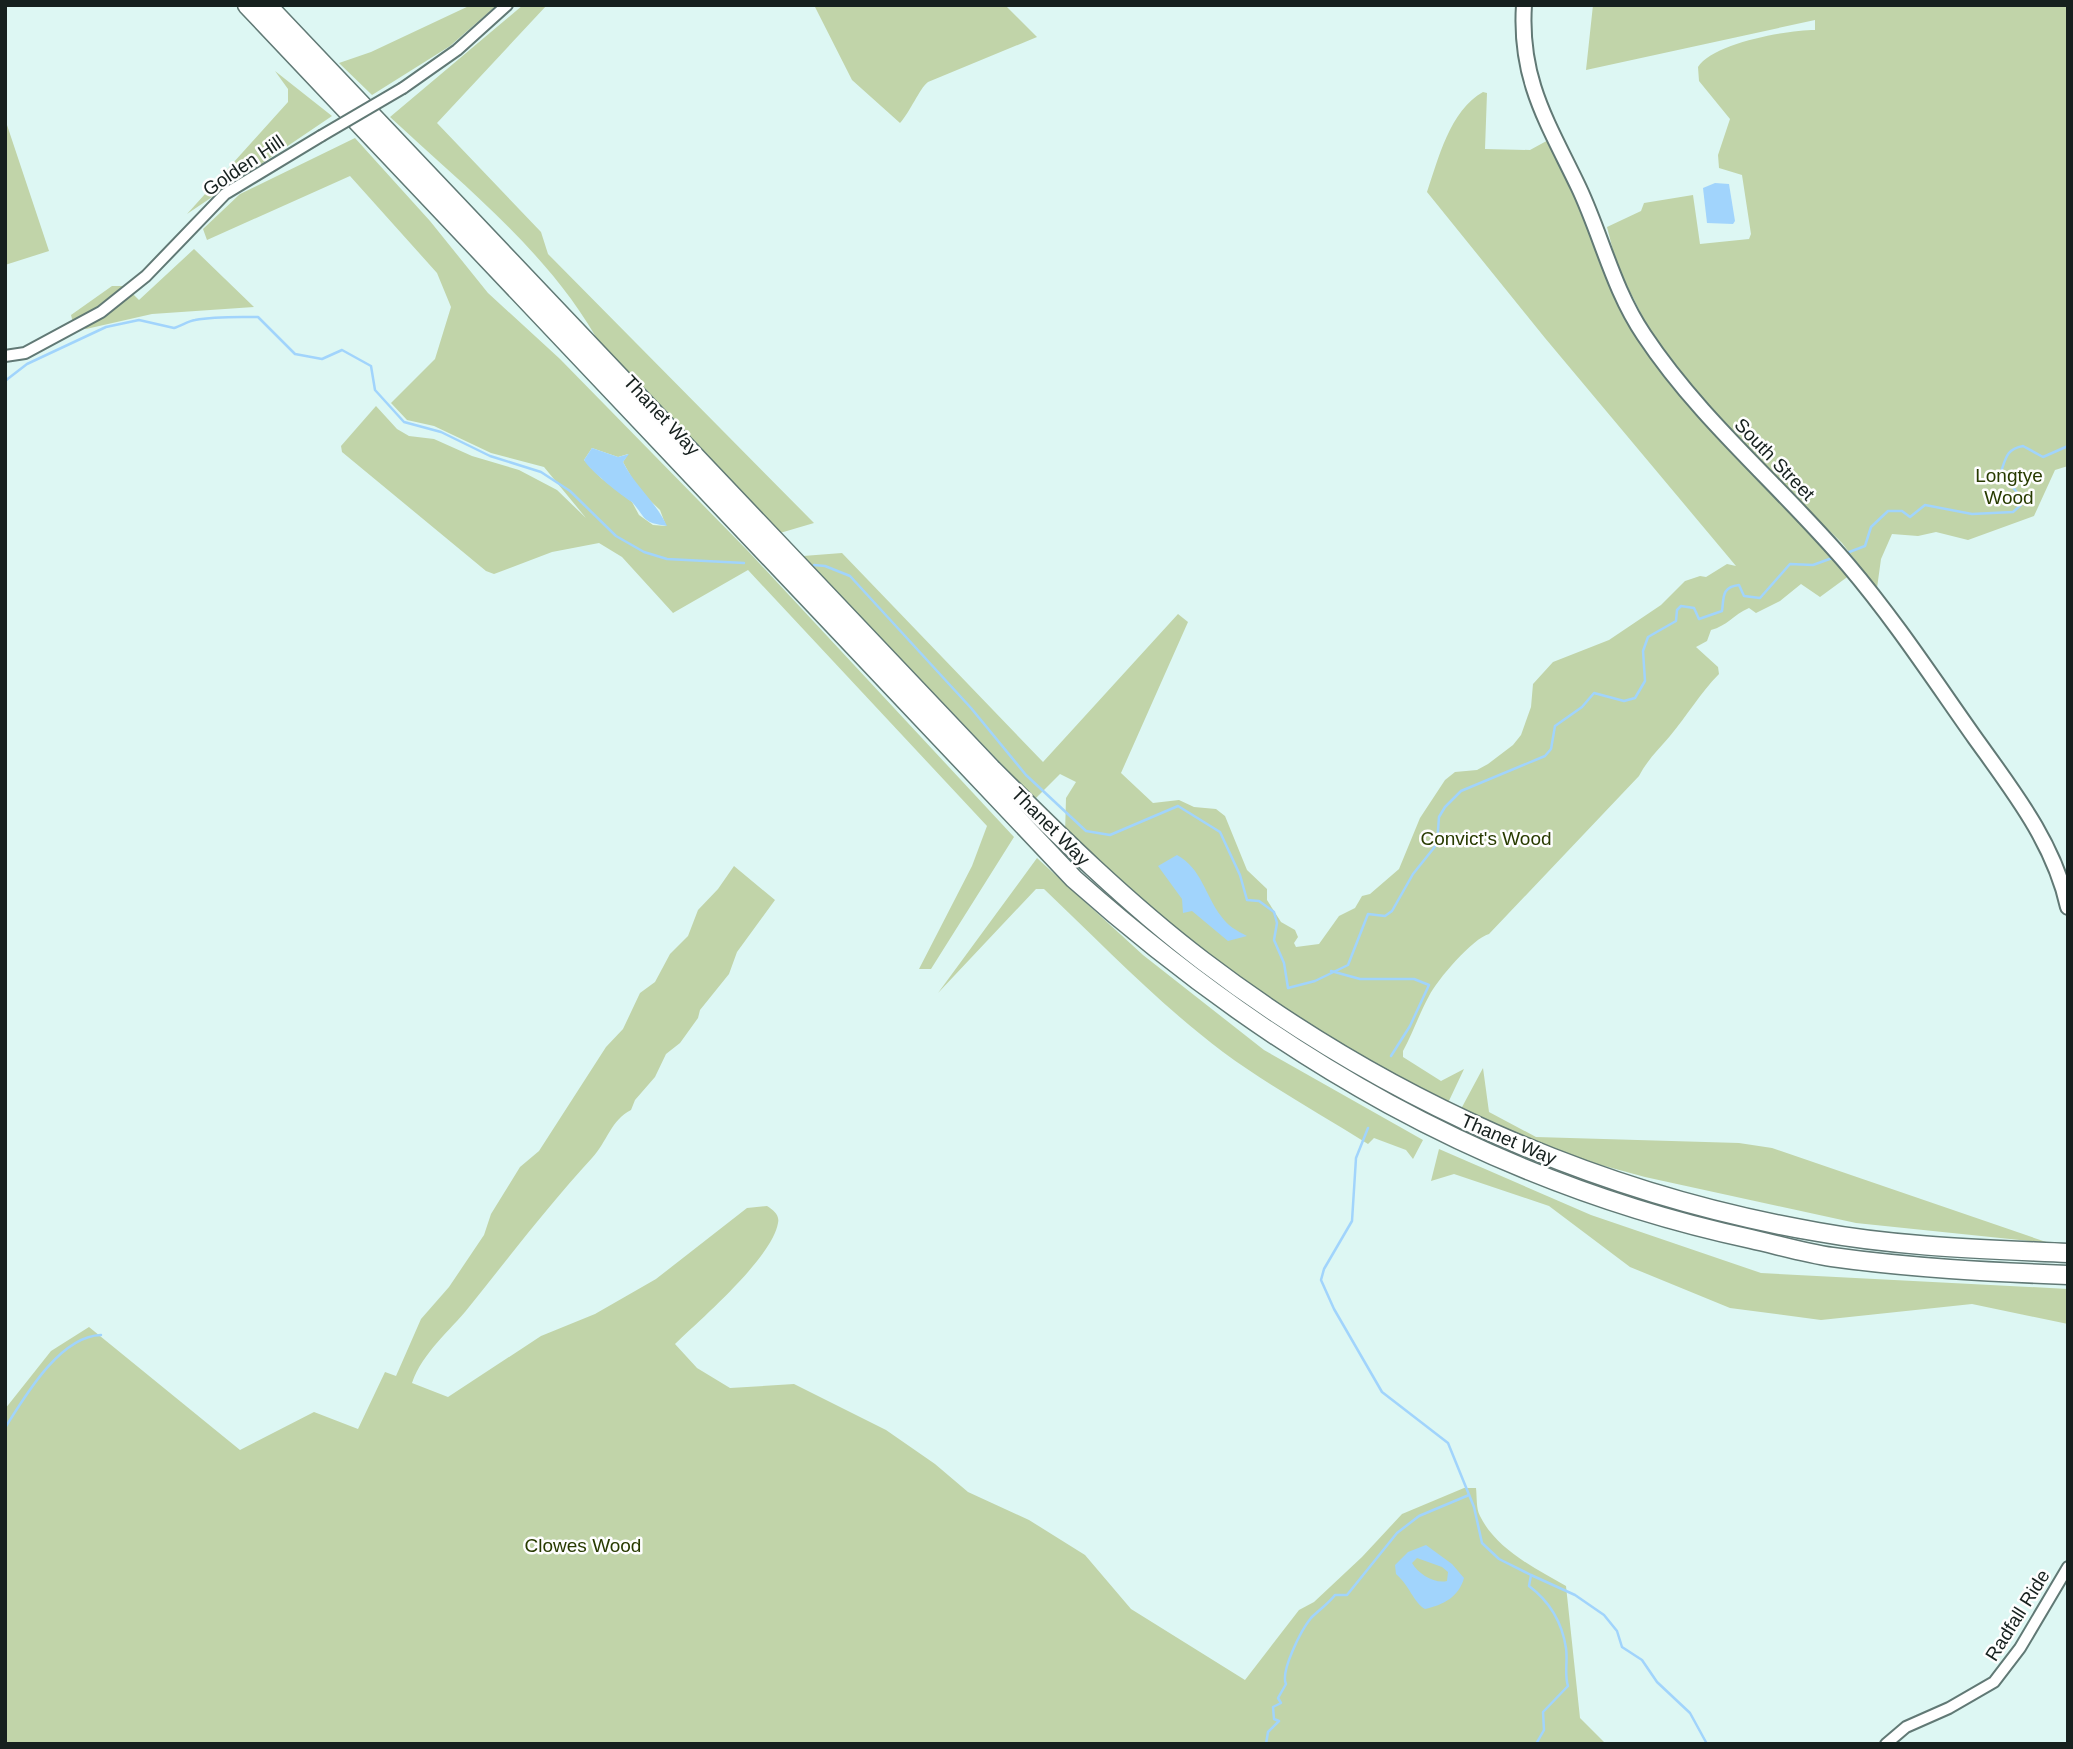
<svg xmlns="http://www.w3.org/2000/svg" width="2073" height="1749" font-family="Arial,sans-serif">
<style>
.green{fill:#c1d4a9;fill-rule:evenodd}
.water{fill:#a1d4fc;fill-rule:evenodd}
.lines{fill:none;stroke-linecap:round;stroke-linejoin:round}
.stream{stroke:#a1d4fc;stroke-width:2.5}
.minor-casing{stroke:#617975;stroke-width:14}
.tertiary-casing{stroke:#617975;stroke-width:18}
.trunk-casing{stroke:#617975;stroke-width:21}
.minor{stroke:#fff;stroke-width:10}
.tertiary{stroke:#fff;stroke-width:14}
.trunk{stroke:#fff;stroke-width:18}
.minor-bridge-casing{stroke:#617975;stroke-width:14;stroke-linecap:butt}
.minor-bridge{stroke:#fff;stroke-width:10}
.labels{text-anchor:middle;stroke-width:5;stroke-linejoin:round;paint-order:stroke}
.street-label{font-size:19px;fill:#16201e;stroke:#fefefe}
.park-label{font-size:19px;fill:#283b00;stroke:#fefefe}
</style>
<rect width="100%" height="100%" fill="#ddf7f3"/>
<g class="green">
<polygon points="471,5 497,5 450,46 372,95 339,63 371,52"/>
<path d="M523,5H547L437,123L541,232L548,254L814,523L780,533L602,348C553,256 465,187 390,117Z"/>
<path d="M814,5H1005L1037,37L928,82C919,89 911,111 900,123L852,80Z"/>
<path d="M1593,5H2068V466L2055,470L2034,516L1968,540L1936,532L1918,536L1892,534L1881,559L1877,588L1842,543L1727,431L1652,335L1617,266L1607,227L1641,211L1644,203L1693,195L1700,244L1749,239L1751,234L1742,175L1719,168L1718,155L1730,119L1699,81L1698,67C1713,43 1787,30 1815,30V20L1586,70Z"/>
<polygon points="275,71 332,116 187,214 288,102 288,89"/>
<path d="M1483,92L1487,93L1485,149L1530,150L1552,138L1652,351L1850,575L1820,597L1801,584L1780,601L1756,613L1749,608C1733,615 1727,626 1711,630L1707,641L1696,647L1718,667L1719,674C1700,693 1687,716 1670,736C1659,749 1648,759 1639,776L1489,934C1473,938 1437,980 1429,996C1419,1014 1413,1033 1403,1051V1057L1441,1081L1464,1069L1447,1105C1307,1033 1179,941 1065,834L1066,798L1076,782L1060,774L1035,799L803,556L842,553L1043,762L1178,614L1188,622L1121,773L1153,803L1179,800L1194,807L1216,809L1225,816L1247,870L1267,889V900L1281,922L1295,930L1298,937L1294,943L1296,947L1319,944L1339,916L1355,908L1362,896L1370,894L1399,869L1420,818L1445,780L1455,772L1477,770L1488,764L1513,745L1521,735L1531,707L1533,684L1553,662L1609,640L1661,605L1685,581L1700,576L1706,577L1727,564L1736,566L1545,338L1427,192C1438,160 1450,110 1483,92Z"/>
<polygon points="5,119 49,251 5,265"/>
<path d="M355,138L430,221L488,293L560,359L748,551L1014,837L931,969H919L972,866L987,826L748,570L673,613L622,557L599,543L552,552L494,574L486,571L342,452L341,446L376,406L397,429L409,436L434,439L472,456L519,470L557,490L586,518L544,467L491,453L434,426L407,420L391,403L435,359L451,307L437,273L350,176L207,240L203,229L240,194ZM592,448L618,457L628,454L623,462L638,489L660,510L666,526L653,525L639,515L632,502L601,478L584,460Z"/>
<polygon points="194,249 254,307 152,314 86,329 73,323 71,315 112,286 125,286 139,300"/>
<path d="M1037,858L1143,955L1264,1050L1423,1140L1413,1159L1406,1150L1374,1138L1368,1144C1319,1113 1269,1086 1223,1052C1158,1003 1102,944 1044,889H1036L938,993Z"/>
<path d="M734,866L775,900L737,952L729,974L700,1010L698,1018L680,1043L666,1054L655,1077L635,1100L631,1110C611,1120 607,1142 592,1158C548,1206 510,1256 469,1307C449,1332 423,1352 412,1383L448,1397L541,1336L595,1314L656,1279L747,1208L767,1206C773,1210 780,1215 778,1223C772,1258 701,1319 675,1344L697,1368L730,1388L794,1384L886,1430L935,1464L968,1492L1029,1520L1085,1555L1131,1609L1245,1680L1299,1610L1314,1602L1362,1557L1402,1514L1464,1488H1476C1477,1496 1476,1509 1480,1516C1496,1549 1536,1569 1566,1586L1580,1718L1606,1744H5V1409L51,1351L89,1327L240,1450L314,1412L358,1429L385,1372L396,1376L421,1319L449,1287L484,1235L491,1214L520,1167L539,1151L606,1047L623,1029L640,993L655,982L670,954L688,936L698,910L718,889Z"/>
<polygon points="1483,1068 1489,1112 1536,1137 1739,1143 1772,1148 2049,1243 1856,1223 1645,1177 1542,1149 1461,1109"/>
<polygon points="1439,1149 1591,1215 1761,1273 2068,1289 2068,1324 1972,1304 1821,1320 1730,1308 1630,1267 1549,1206 1454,1174 1431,1181"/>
</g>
<g class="water">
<polygon points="1715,183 1729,184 1735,221 1733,224 1707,223 1703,188"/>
<path d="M592,448L618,457L629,454L623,462C635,486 656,502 667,526C641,522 647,519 632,502C623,497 589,470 584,460Z"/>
<path d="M1177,855C1202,869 1205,895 1221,916C1228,926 1237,931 1247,936L1228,941L1192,911L1183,913L1182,899L1158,866Z"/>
<path d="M1426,1545L1452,1564L1464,1578C1459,1597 1443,1605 1425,1609C1414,1603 1409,1585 1396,1574L1395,1565L1408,1552ZM1417,1558L1442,1567L1448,1572L1447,1581C1435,1584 1418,1574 1412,1563Z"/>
</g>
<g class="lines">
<g class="stream">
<path d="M5,381L27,364L106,327L139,320L174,328C181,326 188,321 195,320C216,316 237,317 258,317L295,354L322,359L342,350L371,366L375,390L404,422L441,432L490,456L541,472L570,491L616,536L644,552L667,559L744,563"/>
<path d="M1844,554L1865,546L1871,527L1888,511H1902L1910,517L1925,505L1972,514L2013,512L2021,505L2019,495L2001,472C2006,457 2007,449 2023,446L2043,457L2068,446"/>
<path d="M814,565L825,566L850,576L971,708L1026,775L1086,831L1110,835L1178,806L1220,832L1240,875L1247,900L1259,901L1274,912L1277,923L1274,940L1284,963L1288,988L1315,981L1348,965L1368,914L1385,916L1392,911L1413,874L1437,844L1439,817L1445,807L1461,791L1545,756L1551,749L1555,726L1582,707L1594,693L1624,701L1635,698L1645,681L1643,651L1648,637L1676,621L1677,610L1681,606L1694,608L1699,619L1722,611C1724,598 1721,587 1739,585L1744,596L1760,598L1790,564L1813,565L1835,557"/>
<polyline points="1331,971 1360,979 1414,979 1429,985 1410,1026 1391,1056"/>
<path d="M1368,1128L1356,1158L1352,1221L1324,1269L1321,1280L1334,1309L1382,1392L1448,1443L1474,1507L1482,1543L1499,1559L1531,1575L1529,1586C1549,1601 1562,1622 1566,1648C1568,1661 1564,1674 1568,1686L1543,1712L1544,1730L1536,1744"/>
<path d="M5,1428C25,1396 60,1336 101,1335"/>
<polyline points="1531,1575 1575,1595 1604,1615 1617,1631 1622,1647 1642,1660 1657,1682 1690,1713 1707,1744"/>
<path d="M1266,1744L1268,1732L1279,1721L1274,1719L1273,1707L1281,1703L1278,1698L1286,1684C1280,1672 1301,1630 1311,1618C1319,1610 1328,1604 1335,1595H1347L1397,1533L1419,1516L1469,1495"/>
</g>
<g class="minor-casing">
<g id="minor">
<polyline points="403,88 457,50 507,5"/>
<polyline points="5,356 25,353 101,312 146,276 225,194 321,136"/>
<polyline points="1886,1744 1906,1727 1949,1708 1994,1682 2020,1648 2068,1567"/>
</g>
</g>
<g class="tertiary-casing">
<path id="tertiary" d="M1524,5C1519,80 1548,123 1579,188C1602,237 1613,289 1644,335C1701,421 1782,487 1848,565C1894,619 1934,680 1975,738C2013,791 2054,843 2068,907"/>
</g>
<g class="trunk-casing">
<g id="trunk">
<path d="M247,5L1074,879C1272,1055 1490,1183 1751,1239C1778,1245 1805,1253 1832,1257C1910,1268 1989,1272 2068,1275"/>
<path d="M267,5L991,768C1058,835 1127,903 1203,961C1383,1098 1595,1194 1818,1232C1900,1247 1984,1249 2068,1253"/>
</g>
</g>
<use href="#minor" class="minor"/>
<use href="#tertiary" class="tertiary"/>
<use href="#trunk" class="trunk"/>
<g class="minor-bridge-casing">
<polyline id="minor-bridge" points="321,136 403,88"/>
</g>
<use href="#minor-bridge" class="minor-bridge"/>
</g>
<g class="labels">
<g class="street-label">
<text transform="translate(243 165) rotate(-34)" y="7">Golden Hill</text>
<text transform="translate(662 415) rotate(47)" y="7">Thanet Way</text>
<text transform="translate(1775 459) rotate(46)" y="7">South Street</text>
<text transform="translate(1051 826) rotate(45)" y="7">Thanet Way</text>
<text transform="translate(1509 1139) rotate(23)" y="7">Thanet Way</text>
<text transform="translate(2017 1615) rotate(-58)" y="7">Radfall Ride</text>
</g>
<g class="park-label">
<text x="2009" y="482">Longtye<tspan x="2009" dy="22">Wood</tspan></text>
<text x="1486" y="845">Convict's Wood</text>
<text x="583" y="1552">Clowes Wood</text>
</g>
</g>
<rect width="2073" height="1749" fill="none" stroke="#16201e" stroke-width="14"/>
</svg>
